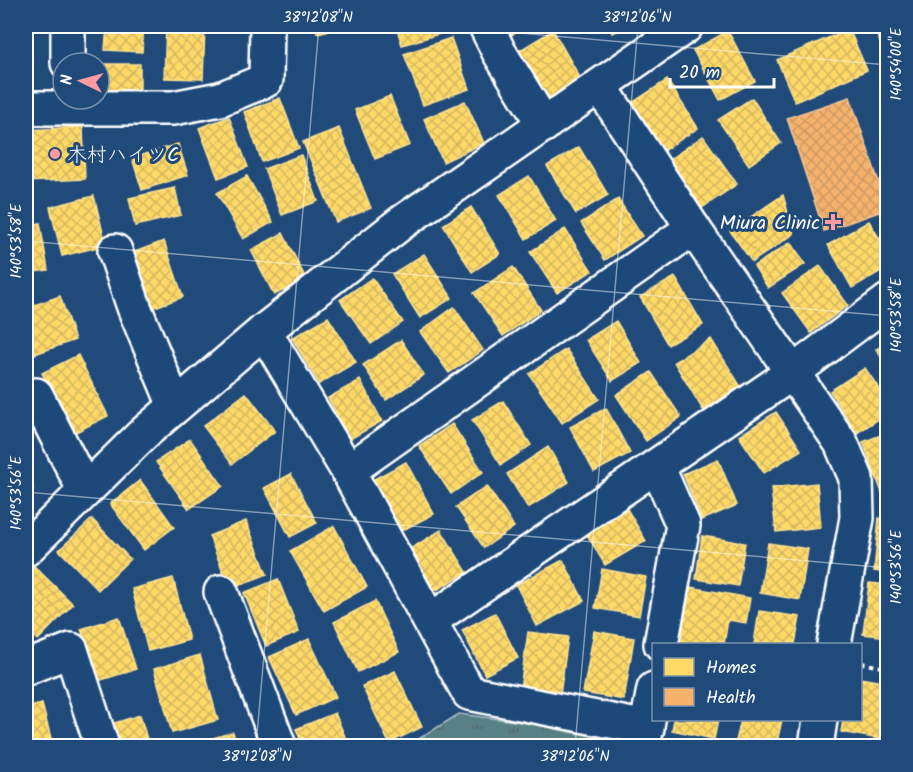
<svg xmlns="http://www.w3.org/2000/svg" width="913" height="772" font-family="Kalam,'Klee One',sans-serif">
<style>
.park{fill:url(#park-tufts);stroke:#acc0c3;stroke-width:1.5}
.homes{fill:url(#homes-cross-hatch);stroke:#ffe494;stroke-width:1.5}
.health{fill:url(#health-cross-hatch);stroke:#f9c997;stroke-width:1.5}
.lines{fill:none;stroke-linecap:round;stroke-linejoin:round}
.minor-casing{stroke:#fff;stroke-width:38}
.path{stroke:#fff;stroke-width:4;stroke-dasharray:4.5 4.5;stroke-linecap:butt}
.minor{stroke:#1f4a7a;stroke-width:33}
.ticks{fill:none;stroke:#fff;stroke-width:1.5;stroke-opacity:0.45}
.poi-dot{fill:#ff9aa2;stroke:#1f4a7a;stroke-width:2}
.labels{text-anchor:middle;stroke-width:6;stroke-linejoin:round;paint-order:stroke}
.poi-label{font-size:20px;fill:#fff;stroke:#1f4a7a;text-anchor:start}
.neatline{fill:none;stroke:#fff;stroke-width:2}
.ticks-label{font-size:15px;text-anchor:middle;fill:#fff}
</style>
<defs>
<pattern id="park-tufts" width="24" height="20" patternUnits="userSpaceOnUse" patternTransform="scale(1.5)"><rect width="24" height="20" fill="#598187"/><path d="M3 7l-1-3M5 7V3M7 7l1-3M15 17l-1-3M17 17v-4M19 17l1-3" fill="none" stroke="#53696c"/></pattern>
<pattern id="homes-cross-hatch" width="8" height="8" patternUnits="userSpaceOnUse" patternTransform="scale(1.5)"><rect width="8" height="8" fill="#ffd966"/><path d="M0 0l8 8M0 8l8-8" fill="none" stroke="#d2b660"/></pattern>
<pattern id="health-cross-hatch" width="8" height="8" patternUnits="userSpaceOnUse" patternTransform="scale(1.5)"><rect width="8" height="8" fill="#f6b26b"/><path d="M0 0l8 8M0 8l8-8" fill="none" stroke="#cc9863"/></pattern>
</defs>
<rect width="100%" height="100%" fill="#1f4a7a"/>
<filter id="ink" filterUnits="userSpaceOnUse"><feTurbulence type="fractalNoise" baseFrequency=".0167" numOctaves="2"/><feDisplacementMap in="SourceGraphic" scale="12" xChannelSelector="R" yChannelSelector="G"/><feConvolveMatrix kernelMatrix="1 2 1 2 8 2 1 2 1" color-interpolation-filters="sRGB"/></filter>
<g filter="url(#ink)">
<polygon class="park" points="459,714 604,732 616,746 407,746"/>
<g class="homes">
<polygon points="107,26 144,26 142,52 105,50"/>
<polygon points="166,26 205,26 203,79 164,78"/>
<polygon points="316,26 348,26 317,33"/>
<polygon points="396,26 436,26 439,34 402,45"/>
<polygon points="499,26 528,26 506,38"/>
<polygon points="610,26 631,26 612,33"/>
<polygon points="873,26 888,26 888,61"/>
<polygon points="849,29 867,70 795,102 777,60"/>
<polygon points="553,30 583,83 545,101 517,52"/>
<polygon points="728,31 755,81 720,100 693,50"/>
<polygon points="451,38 469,89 423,105 404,54"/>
<rect x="100" y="64" width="40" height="29"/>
<polygon points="667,80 698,128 663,151 632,103"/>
<polygon points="390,96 410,145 375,159 355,110"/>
<polygon points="280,98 299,148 262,162 244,112"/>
<polygon points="752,98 781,143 749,165 718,120"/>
<polygon points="465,101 484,143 443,162 424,119"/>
<polygon points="229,117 248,167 218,178 199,128"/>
<polygon points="83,127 85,179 26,182 26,130"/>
<polygon points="339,128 371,208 336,222 303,142"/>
<polygon points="703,136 737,184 702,208 669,160"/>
<polygon points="178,144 188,175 142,190 132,158"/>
<polygon points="579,147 608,195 576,214 547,166"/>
<polygon points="301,155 318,201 282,215 264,169"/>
<polygon points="247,176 273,222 243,239 217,193"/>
<polygon points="529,176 556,221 526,239 499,195"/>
<polygon points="175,188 181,215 135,226 129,198"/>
<polygon points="783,195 794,234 752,262 730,231"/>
<polygon points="94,196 106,245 62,256 50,207"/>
<polygon points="618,199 642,236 605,260 581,223"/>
<polygon points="471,207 500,254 472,272 443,225"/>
<polygon points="869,221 888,253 888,267 852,288 828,245"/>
<polygon points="40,223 48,270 26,273 26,226"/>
<polygon points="565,229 592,271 557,293 530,252"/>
<polygon points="283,233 306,279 274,295 251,250"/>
<polygon points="164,241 183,297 152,308 132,253"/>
<polygon points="791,242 805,264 768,288 754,266"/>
<polygon points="424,254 452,298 420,318 392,274"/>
<polygon points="820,266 848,305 811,333 782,293"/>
<polygon points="513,267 541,310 503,336 474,293"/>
<polygon points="675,277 703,325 668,345 640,297"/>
<polygon points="372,278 403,322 371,344 340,300"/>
<polygon points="60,296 75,340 32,355 26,336 26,308"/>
<polygon points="454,307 483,350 449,373 420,332"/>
<polygon points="328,317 356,362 319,384 292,338"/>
<polygon points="616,321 641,363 612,381 586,340"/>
<polygon points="711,339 741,387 703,410 674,362"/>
<polygon points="401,340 424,375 386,400 363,365"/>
<polygon points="888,343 888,368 876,349"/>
<polygon points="566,349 599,399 562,423 529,374"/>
<polygon points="78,355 108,416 72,434 42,373"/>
<polygon points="865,368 888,402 888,413 857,433 830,391"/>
<polygon points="651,372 681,417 646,441 616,395"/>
<polygon points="360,380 382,421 350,439 328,398"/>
<polygon points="246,393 275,431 232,464 203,426"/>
<polygon points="503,401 531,445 501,465 472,420"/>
<polygon points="606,408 630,453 594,472 570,427"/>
<polygon points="776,412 801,450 764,473 739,436"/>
<polygon points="452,424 483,472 451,494 419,446"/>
<polygon points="888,432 888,496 884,498 863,442"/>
<polygon points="190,439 223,486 189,509 156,462"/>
<polygon points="548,447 569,482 528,508 507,474"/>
<polygon points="718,459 737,505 702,520 683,474"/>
<polygon points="406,462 434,514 401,531 374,479"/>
<polygon points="291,474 317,523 290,537 264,488"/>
<polygon points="26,476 33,489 26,493"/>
<polygon points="140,480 174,527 144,550 110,504"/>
<polygon points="817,483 821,527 776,532 771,488"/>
<polygon points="487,486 514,527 484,548 456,507"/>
<polygon points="627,509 646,541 605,565 586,533"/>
<polygon points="879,518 888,519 888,573 874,571"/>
<polygon points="92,519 130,559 98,590 59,550"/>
<polygon points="246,521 267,574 230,589 209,536"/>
<polygon points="334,526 367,587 324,611 290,551"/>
<polygon points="441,530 467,572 435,591 410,549"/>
<polygon points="702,536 745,543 738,586 696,579"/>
<polygon points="768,543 808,549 800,600 760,593"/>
<polygon points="563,560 584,601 537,626 516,585"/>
<polygon points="34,566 73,604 38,640 26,627 26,575"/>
<polygon points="602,569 646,577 639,616 595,608"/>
<polygon points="173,578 189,640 148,651 132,589"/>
<polygon points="278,579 299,632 266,646 244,593"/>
<polygon points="869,583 888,585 888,637 863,634"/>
<polygon points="690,587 750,598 746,623 728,620 724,644 680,644"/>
<polygon points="375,601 399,652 358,672 334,622"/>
<polygon points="759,611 800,617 795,644 754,644"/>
<polygon points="495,613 518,658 485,675 462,630"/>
<polygon points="119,617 136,669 98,681 81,629"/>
<polygon points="594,631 634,638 624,700 583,693"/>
<polygon points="528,632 568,637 560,695 520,689"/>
<polygon points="309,639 336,697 296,715 269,657"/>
<polygon points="200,655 218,720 172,733 154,669"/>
<polygon points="395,671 422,727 389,743 362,686"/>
<polygon points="860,678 888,683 888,721 884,740 841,732 843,720 860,720"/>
<polygon points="42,704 53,746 26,746 26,708"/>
<polygon points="335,713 349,746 303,746 296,729"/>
<polygon points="140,715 149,746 112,746 105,726"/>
<polygon points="674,720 718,720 714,739 672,730"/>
<polygon points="741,720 782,720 776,746 759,746 736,741"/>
<polygon points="233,732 237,746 191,746 190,745"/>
<polygon points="668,738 706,746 666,746"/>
</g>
<polygon class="health" points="850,97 888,209 824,231 787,118"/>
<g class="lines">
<g class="minor-casing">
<g id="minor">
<polyline points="68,26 68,63"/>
<polyline points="486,26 499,52 544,125"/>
<polyline points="600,86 693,228 841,443 856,478 857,518 834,644"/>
<polyline points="26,108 173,108 220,99 266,80 267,26"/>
<polyline points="115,251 134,307 175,406"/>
<polyline points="264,331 348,471 469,693 647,728"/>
<polyline points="36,395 85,491"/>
<polyline points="657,466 683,525 661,644"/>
<polyline points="348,471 693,228"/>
<polyline points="26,549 143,434 264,331 401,223 686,26"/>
<polyline points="221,592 279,746"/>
<polyline points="431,620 792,373 888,301"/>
<polyline points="26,668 71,650 102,746"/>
<polyline points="643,746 654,689"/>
<polyline points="816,746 820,720"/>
</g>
</g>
<polyline class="path" points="861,663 888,668"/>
<use href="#minor" class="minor"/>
</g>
</g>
<path class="ticks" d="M440,26L888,65M26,241L888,316M26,492L888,568M26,744L58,746M256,746L319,26M575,746L638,26"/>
<g class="poi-dot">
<circle cx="55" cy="154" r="6"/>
<path d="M830 213h6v6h6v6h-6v6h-6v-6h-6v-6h6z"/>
</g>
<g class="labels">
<g class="poi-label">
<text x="67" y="161">木村ハイツC</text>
<text x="820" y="229" text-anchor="end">Miura Clinic</text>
</g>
</g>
<rect width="913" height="772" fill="none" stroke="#1f4a7a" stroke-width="66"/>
<rect x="652" y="643" width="210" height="78" fill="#1f4a7a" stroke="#7992af" stroke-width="1.5"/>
<rect x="664" y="658" width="30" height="18" fill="#ffd966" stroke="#7992af" stroke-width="1.5"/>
<text x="706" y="673" font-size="18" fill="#ffffff">Homes</text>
<rect x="664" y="688" width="30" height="18" fill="#f6b26b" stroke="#7992af" stroke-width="1.5"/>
<text x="706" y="703" font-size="18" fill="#ffffff">Health</text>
<g transform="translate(81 81) rotate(275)"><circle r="28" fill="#1f4a7a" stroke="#7992af" stroke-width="1.5"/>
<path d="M0-4.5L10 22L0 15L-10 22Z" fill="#ff9aa2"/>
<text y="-9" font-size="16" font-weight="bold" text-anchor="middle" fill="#ffffff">N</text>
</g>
<path d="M670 78v9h104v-9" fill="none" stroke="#ffffff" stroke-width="3"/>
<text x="679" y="78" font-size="18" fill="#ffffff" stroke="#1f4a7a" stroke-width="4.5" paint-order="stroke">20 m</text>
<rect x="33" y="33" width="847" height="706" class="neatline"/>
<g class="ticks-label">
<text x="318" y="22">38°12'08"N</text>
<text x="637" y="22">38°12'06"N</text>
<text transform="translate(896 64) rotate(-90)" y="5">140°54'00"E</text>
<text transform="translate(16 241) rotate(-90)" y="5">140°53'58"E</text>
<text transform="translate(896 315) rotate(-90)" y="5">140°53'58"E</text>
<text transform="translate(16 493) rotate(-90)" y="5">140°53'56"E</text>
<text transform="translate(896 567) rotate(-90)" y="5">140°53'56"E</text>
<text x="257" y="761">38°12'08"N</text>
<text x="575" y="761">38°12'06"N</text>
</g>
</svg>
